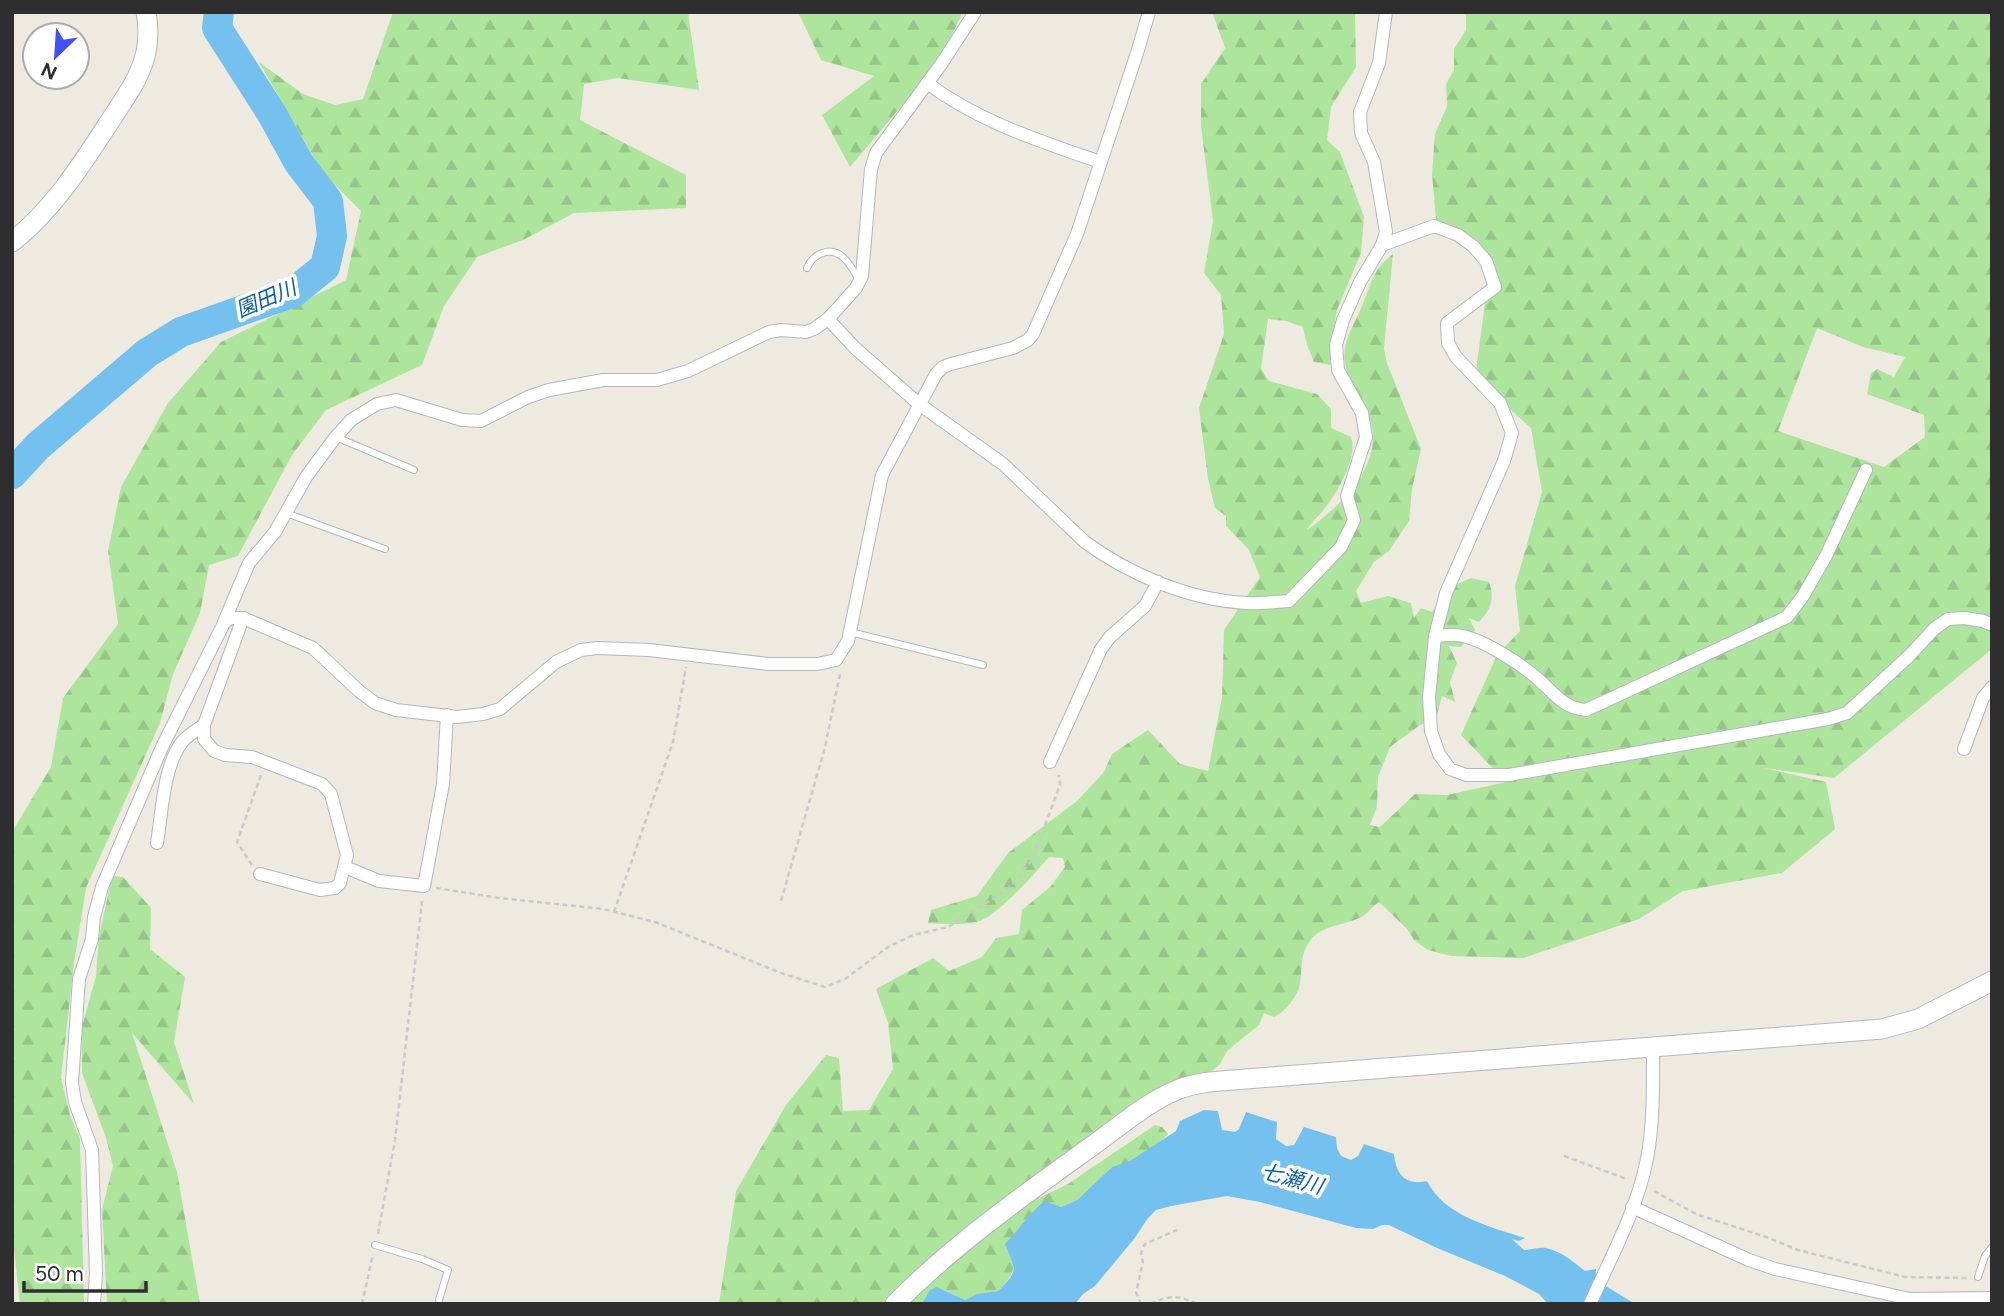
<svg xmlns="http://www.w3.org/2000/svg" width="2004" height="1316" font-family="Figtree,'Noto Sans JP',sans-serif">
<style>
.forest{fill:url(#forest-firs);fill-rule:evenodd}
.water{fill:#74c1f0}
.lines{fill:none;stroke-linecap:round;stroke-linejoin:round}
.river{stroke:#74c1f0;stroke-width:30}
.lane-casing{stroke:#b4b5c1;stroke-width:8}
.street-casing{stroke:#b4b5c1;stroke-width:14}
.secondary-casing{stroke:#b4b5c1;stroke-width:21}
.path{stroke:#c9c9c9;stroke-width:2.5;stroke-dasharray:5 3.5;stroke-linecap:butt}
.lane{stroke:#fff;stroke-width:6}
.street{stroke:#fff;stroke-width:12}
.secondary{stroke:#fff;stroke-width:19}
.labels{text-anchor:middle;stroke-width:7;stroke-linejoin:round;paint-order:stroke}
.water-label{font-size:21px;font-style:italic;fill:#0d5ea2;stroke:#fff}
</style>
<defs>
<pattern id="forest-firs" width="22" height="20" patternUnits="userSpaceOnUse" patternTransform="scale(1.75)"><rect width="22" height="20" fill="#aee59d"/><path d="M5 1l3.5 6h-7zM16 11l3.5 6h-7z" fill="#96c588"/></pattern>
</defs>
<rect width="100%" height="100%" fill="#efeae0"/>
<g class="forest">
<polygon points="393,12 688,12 699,90 618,78 584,84 580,120 686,175 686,208 574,213 523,240 477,257 444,306 422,365 326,410 292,455 238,556 209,565 200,613 173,674 160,723 86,888 74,963 61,1078 70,1115 80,1139 84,1304 20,1304 12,1231 12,832 51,767 63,698 118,624 108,551 121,487 168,403 221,342 346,280 361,211 322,172 259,62 303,94 335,105 363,99"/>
<polygon points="798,12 963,12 938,63 850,167 822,115 874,76 821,60"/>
<path d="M1212,12H1355L1356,67L1331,107L1327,140L1340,152L1364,217L1361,253L1337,310L1331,343L1330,365L1314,362L1307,345L1303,327L1286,321L1268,319L1261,369L1269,381L1317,394L1331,409V428L1351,437C1359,458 1335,497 1321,513C1316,519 1310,523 1307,530C1339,507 1383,467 1371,422C1365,401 1348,385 1345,363C1342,344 1351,330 1359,313C1366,298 1369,283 1378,269C1382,263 1388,258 1393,254L1384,349L1387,363L1421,449L1412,489L1409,521L1389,551L1374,562L1356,591L1361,603L1388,596L1411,603L1414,618L1421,608L1432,612L1451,587L1471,578L1489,582C1495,599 1491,609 1479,622L1469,618L1475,630L1461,647L1449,646L1457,663L1450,682L1455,702L1442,696L1436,719L1420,725L1390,747L1378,777L1377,807L1370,825L1380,827L1415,794L1447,795L1506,782L1461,735L1497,655L1520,631L1515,586L1542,492L1531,428L1475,378L1487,288L1478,248L1436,219L1432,174L1435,134L1447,106L1446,84L1454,70V49L1466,30V12H1992V649L1834,778L1764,768L1826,782L1835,829L1782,873L1683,891L1639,919L1523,958L1451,956L1428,950L1414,940L1407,929L1379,902C1373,906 1369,912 1363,916C1346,926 1321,924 1309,942C1300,956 1302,969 1300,984C1298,996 1285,1012 1274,1017L1264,1013L1259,1025L1227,1051L1220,1064L1212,1071L1196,1078L1047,1185L1039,1198L1068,1184L1155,1125L1162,1127L1168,1134L1144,1159L1112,1167L1077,1200L1061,1207L1052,1205C1033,1216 1012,1229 1008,1251C1020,1267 1010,1279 998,1291L978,1294L965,1300L937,1287L922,1304H719L736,1191L786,1105L826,1055L839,1058L843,1111L869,1110L893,1069L888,1023L876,989L933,958L949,971L982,957L996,938L1019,934L1022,910L1050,887L1065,867L1063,858L1049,857C1035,873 997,917 977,922C961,925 944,924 928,923L931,910L977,896L1008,853L1077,801L1104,772L1112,754L1148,730L1180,764L1208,771L1222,697L1224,630L1260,577L1249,550L1226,526V516L1215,508L1208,479L1199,408L1224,334L1221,295L1204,273L1213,221L1201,126V84L1225,48ZM1817,328L1863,347L1905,357L1894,377L1877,369L1871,373L1867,394L1924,415L1925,437L1884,467L1778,431Z"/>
<polygon points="112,876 123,877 151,908 150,949 185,977 174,1042 194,1104 132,1033 177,1172 200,1304 107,1304 102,1209 113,1166 106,1138 82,1073 82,1027 96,976 99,937"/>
</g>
<path class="water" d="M1204,1110L1218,1111L1222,1130L1235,1132L1239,1129L1246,1112L1277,1122L1276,1139L1286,1146L1294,1145L1304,1127L1336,1137L1337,1148L1341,1156L1351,1160L1358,1156L1364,1144L1394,1154C1396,1174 1405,1186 1427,1181C1444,1216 1491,1227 1525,1238L1519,1241L1512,1239L1524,1250C1531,1250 1540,1247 1546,1248C1563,1252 1572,1261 1585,1271L1596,1269V1280L1635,1304H1548L1539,1294L1505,1276L1437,1248L1389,1225H1382L1373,1229L1356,1228L1260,1202L1227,1196L1171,1206L1156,1210L1148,1218L1134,1239L1095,1286L1083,1294L1075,1304H922L930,1290L937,1287L965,1300L977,1294L998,1291C1020,1270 1015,1269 1005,1244C1019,1230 1029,1213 1045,1201L1061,1207L1077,1200L1112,1167L1130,1161L1176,1131L1180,1121Z"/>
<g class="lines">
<polyline class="river" points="12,474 38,446 147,353 181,332 294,292 325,267 332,236 328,201 299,163 272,114 217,28 219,12"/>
<g class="lane-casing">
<g id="lane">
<path d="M807,268C813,254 830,245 844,258C850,264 855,273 860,281"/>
<polyline points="336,437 414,470"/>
<polyline points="286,513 385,549"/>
<polyline points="850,632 983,665"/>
<polyline points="375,1245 422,1259 448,1270 439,1300"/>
<polyline points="1978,1277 1985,1256 1992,1247"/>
</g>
</g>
<g class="street-casing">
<g id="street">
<path d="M927,83C979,122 1040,141 1100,162"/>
<polyline points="1382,245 1434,226 1458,235 1473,246 1486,261 1495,287 1447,323 1448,343 1456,357 1500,403 1512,433 1504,461 1446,593 1435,636 1429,697 1431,731 1439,754 1450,769 1466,775 1509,775 1828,719 1847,713 1909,656 1934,629 1948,619 1965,618 1983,621 1992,625"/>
<path d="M828,319L855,348L919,404L1003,464L1085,542C1130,575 1190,600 1246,603C1260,604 1275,602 1289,601L1341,547L1354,520L1347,496L1366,437L1362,413L1338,370L1336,345L1343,320L1360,282L1382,245L1386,232L1374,162L1361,133L1360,112L1379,63L1386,12"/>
<polyline points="243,618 204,725 204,739 214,751 225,755 252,757 265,762 322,784 331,794 347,855 340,883 335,888 320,890 260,874"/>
<polyline points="224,622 249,563 275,532 306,477 334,439 351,420 377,404 396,400 462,420 481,421 528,397 549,390 603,380 657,380 688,371 769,332 781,330 806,332 814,329 828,319 856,288 862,276 871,169 876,153 942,63 975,12"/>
<path d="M1435,636C1444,635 1455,634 1463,636C1485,641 1520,663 1538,679C1554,693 1563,708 1586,710L1787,617L1803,596L1826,556L1866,470"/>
<polyline points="1964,749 1983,698 1992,687"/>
<polyline points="1050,762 1101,649 1110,637 1145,606 1158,582"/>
<path d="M157,843C162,813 163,767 182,742C188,735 196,730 204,725"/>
<polyline points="345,867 379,881 424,886 443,784 447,715"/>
<polyline points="1632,1207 1749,1260 1775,1269 1910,1299 1992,1298"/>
<polyline points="94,1304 96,1274 92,1150 75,1102 72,1083 79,979 92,939 94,917 102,887 162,747 224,623 230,618 243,618 313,648 359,691 375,703 396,710 457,717 483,714 500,709 556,662 581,650 597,648 649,650 769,664 817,664 836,660 848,641 882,475 936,374 943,367 951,364 1013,348 1028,340 1033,334 1077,234 1138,50 1149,12"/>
<path d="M1590,1304C1611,1257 1637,1210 1647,1159C1654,1122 1653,1085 1653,1047"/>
</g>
</g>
<g class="secondary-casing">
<g id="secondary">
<path d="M12,242C53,210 82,164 110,121C123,101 137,82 144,60C149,43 149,29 146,12"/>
<path d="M895,1304C954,1244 1024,1195 1092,1146C1119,1127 1147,1102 1177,1090C1199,1081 1223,1081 1246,1079L1882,1029L1918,1019L1992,981"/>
</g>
</g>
<g class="path">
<polyline points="252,865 237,842 261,775"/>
<polyline points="436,888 499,898 603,909 655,922 781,973 825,987 845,979 888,947 913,935 948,927 1008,889 1032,860 1060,785 1059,775"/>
<polyline points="781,901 825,747 840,674"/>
<polyline points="614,912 673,742 686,667"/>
<polyline points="1564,1156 1627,1179"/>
<polyline points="1654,1191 1696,1214 1769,1238 1798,1250 1905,1277 1968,1278"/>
<polyline points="378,1234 395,1140 422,901"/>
<polyline points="362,1304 373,1254"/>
<polyline points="1141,1304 1136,1292 1143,1262 1141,1253 1145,1244 1177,1230"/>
<path d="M1151,1304C1167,1295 1180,1295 1197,1304"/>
</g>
<use href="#lane" class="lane"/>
<use href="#street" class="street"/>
<use href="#secondary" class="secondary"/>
</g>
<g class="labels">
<g class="water-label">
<text transform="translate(266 299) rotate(-23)" y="7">園田川</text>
<text transform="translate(1292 1179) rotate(15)" y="7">七瀬川</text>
</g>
</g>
<rect width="2004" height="1316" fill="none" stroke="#2e2e2e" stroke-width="28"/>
<g transform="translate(56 56) rotate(205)"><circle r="33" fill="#ffffff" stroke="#ababab" stroke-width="2"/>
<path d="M0-5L12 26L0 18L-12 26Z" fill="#414ffb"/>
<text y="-10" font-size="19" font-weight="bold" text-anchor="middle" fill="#2e2e2e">N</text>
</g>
<path d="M24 1281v10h122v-10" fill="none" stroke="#2e2e2e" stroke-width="3.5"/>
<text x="35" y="1281" font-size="21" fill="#2e2e2e" stroke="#ffffff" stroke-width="5" paint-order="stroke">50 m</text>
</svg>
